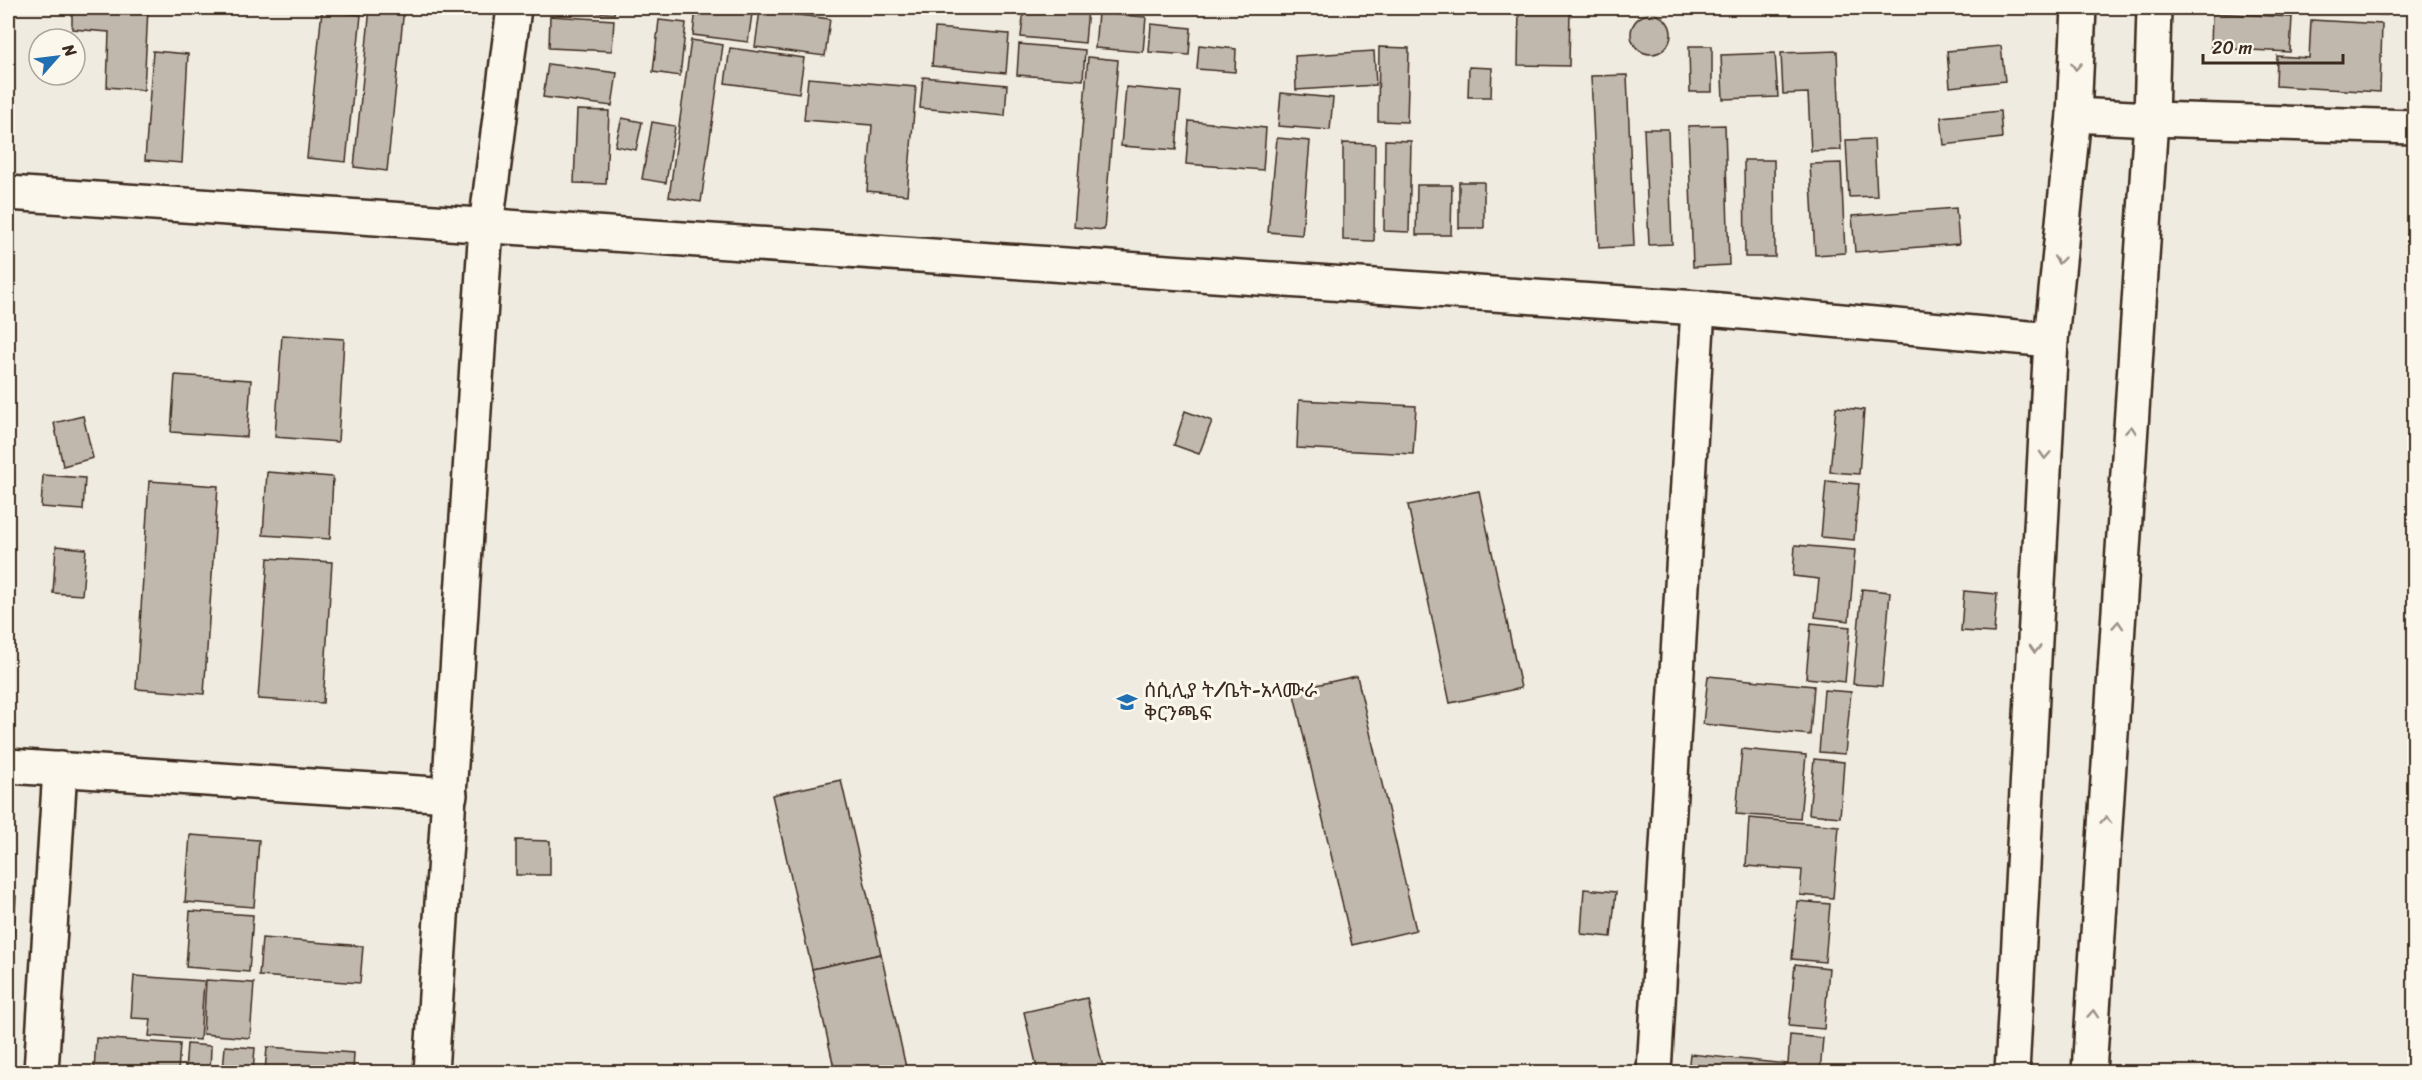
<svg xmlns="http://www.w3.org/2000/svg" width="2422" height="1080" font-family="Sriracha,'Noto Sans Ethiopic',sans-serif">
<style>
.building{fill:#c0b8ad;stroke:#3b2a1e;stroke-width:1.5}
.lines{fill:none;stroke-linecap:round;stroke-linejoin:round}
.street-casing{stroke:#3b2a1e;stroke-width:38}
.secondary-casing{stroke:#3b2a1e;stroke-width:38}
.street{stroke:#fbf7ec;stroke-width:33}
.secondary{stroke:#fbf7ec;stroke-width:33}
.oneway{stroke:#9b9085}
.labels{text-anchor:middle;stroke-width:6;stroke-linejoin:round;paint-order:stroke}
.poi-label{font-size:20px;fill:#3b2a1e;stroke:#fbf7ec;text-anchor:start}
</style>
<rect width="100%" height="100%" fill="#f0ebe0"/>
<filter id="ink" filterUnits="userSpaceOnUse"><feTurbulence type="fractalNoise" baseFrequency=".0167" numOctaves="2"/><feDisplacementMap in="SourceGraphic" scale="12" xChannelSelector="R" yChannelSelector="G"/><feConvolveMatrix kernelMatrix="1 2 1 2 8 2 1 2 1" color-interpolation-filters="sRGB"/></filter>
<g filter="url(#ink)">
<g class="building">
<polygon points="72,8 148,8 144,90 107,87 109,32 72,29"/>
<polygon points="370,8 404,8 387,171 354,167"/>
<polygon points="595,8 615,8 614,14 594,12"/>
<polygon points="696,8 752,14 748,42 693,35"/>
<polygon points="1024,8 1088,8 1085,43 1021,37"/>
<polygon points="1519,8 1570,8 1569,66 1518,65"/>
<polygon points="2351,8 2388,8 2387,15 2350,13"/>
<polygon points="322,10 361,15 346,162 307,158"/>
<polygon points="760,10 830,19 825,56 755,47"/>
<polygon points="1098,13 1146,17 1143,52 1095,48"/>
<polygon points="2212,13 2292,17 2290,52 2211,48"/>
<circle cx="1651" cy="34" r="20"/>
<polygon points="550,16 614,20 612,51 549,48"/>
<polygon points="659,20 686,23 680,76 653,72"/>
<polygon points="2311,20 2382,24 2380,92 2276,86 2277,56 2309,58"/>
<polygon points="1151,24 1191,28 1189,55 1149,52"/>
<polygon points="935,28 1009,34 1006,73 932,66"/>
<polygon points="691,40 723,45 701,202 669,197"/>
<polygon points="1019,44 1085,50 1083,80 1017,75"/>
<polygon points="1199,45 1236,49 1235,72 1197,69"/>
<polygon points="1689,46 1712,46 1712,92 1690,92"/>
<polygon points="2001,46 2005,81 1950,87 1947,51"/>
<polygon points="1379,47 1409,48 1407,122 1378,121"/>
<polygon points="730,48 804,58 799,93 725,83"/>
<polygon points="153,51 188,54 182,163 145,160"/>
<polygon points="1374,51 1376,85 1296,90 1295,56"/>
<polygon points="1837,51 1841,150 1811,151 1808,93 1783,94 1781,53"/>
<polygon points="1775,53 1778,97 1723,99 1721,55"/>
<polygon points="1088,57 1118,60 1104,230 1074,227"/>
<polygon points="548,64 617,73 612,106 543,97"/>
<polygon points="1469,67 1492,68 1491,97 1468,97"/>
<polygon points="1627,75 1634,246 1599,248 1591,76"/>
<polygon points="923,77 1007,85 1005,116 920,108"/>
<polygon points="808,78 916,87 907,195 867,191 872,125 804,120"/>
<polygon points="1126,87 1181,92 1176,150 1121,146"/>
<polygon points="1281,93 1333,98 1330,130 1278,126"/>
<polygon points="577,110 609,111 606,184 574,183"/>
<polygon points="2000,111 2002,138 1944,145 1941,117"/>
<polygon points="622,118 642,122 636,150 615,146"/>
<polygon points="1189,121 1266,128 1263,170 1186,164"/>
<polygon points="652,122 675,126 666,183 642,179"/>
<polygon points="1725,125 1729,265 1693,267 1688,126"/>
<polygon points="1644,129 1668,129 1672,244 1649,245"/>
<polygon points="1277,138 1310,141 1302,235 1268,232"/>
<polygon points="1874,139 1877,196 1849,197 1846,140"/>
<polygon points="1385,140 1411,141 1409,232 1384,231"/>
<polygon points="1343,143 1375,144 1374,241 1343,240"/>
<polygon points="1744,160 1774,160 1775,257 1745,257"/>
<polygon points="1841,163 1845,253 1815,255 1810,164"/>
<rect x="1459" y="182" width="25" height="46"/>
<polygon points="1417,185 1452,185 1451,235 1416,235"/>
<polygon points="1956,208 1959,244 1855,252 1852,216"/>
<polygon points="282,335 344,339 338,442 275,437"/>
<polygon points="175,375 251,380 247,437 171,432"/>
<polygon points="1299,400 1416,406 1413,454 1297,448"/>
<polygon points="1836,407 1864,410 1859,474 1830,472"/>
<polygon points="1185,411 1212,421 1199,454 1174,445"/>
<polygon points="83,416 93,458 63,466 54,423"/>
<polygon points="267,472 333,477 330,539 263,535"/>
<polygon points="43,475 85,478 83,510 41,507"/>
<polygon points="149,481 218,486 204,694 136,689"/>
<polygon points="1826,481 1859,484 1854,540 1821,537"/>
<polygon points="1479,491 1521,688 1450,703 1408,505"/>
<polygon points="1795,545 1855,550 1849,621 1815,617 1819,579 1793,576"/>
<polygon points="56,546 86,549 82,595 53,593"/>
<polygon points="268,558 332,562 323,703 258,699"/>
<polygon points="1862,589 1890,592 1882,686 1853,684"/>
<polygon points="1964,591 1997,594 1994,633 1961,631"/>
<polygon points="1811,623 1850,627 1845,682 1806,678"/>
<polygon points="1357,676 1416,930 1352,945 1293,690"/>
<polygon points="1708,676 1814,686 1810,735 1703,724"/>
<polygon points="1824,690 1851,692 1845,754 1819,752"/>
<polygon points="1742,749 1806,755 1800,819 1736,814"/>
<polygon points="1814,759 1844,762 1840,817 1809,814"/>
<polygon points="841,780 881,954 812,969 772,795"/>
<polygon points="1749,818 1839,826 1833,898 1800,895 1802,870 1746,866"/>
<polygon points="190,835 259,840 254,907 185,902"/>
<polygon points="516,840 550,841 550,875 516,875"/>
<polygon points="1584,889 1616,892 1611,937 1581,934"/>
<polygon points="8,896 16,896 12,957 8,957"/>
<polygon points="1797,901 1830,904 1825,962 1792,959"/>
<polygon points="190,911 253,915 249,972 186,967"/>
<polygon points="262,938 363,946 360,983 259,976"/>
<polygon points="881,954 907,1072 835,1072 812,969"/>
<polygon points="1795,964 1829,968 1824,1029 1789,1026"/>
<polygon points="134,976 204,981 200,1040 149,1036 151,1019 131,1018"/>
<polygon points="206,980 254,983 250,1038 203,1034"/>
<polygon points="1087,998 1104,1072 1038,1072 1024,1012"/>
<polygon points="1790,1035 1823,1038 1820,1072 1688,1072 1690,1054 1788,1064"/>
<polygon points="96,1038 180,1044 178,1072 94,1072"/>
<polygon points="187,1044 211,1046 210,1072 185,1072"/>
<polygon points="225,1046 255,1048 253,1072 223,1072"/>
<polygon points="267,1047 354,1053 353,1072 265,1072"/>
</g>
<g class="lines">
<g class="street-casing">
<g id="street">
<polyline points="2074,115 2151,119 2414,127"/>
<polyline points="8,193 1698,308 2051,340"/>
<polyline points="8,766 450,795"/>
<polyline points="41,1072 60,769"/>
<polyline points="431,1072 486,226 514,8"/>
<polyline points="1654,1072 1698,308"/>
</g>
</g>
<g class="secondary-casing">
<g id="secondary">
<polyline points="2012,1072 2051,340 2074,115 2079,8"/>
<polyline points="2089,1072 2151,119 2154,8"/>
</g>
</g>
<use href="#street" class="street"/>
<use href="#secondary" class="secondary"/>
</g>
<defs><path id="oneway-chevron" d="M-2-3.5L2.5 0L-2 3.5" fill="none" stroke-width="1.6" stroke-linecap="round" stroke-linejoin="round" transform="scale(1.5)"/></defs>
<g class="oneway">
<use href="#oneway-chevron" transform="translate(2076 66) rotate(93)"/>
<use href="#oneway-chevron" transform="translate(2059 260) rotate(96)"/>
<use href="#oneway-chevron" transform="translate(2131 430) rotate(-86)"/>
<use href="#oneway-chevron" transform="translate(2045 455) rotate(93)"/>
<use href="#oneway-chevron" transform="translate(2118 625) rotate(-86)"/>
<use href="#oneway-chevron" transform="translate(2035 649) rotate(93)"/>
<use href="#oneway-chevron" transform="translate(2106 820) rotate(-86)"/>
<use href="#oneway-chevron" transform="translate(2093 1014) rotate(-86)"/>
</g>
</g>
<defs>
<g id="school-bare" transform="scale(1.62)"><path d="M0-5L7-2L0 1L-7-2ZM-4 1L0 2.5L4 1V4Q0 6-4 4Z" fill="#1f6fb2" stroke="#fbf7ec" stroke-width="2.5" paint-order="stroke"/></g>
</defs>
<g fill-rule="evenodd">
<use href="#school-bare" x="1127" y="702"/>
</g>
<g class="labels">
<g class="poi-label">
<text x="1144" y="697">ሰሲሊያ ት/ቤት-አላሙራ<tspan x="1144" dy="23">ቅርንጫፍ</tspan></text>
</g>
</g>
<rect width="2422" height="1080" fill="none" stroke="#fbf7ec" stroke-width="30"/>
<rect x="15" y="15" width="2392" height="1050" fill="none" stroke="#3b2a1e" stroke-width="2" filter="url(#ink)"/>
<g transform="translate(57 57) rotate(62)"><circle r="28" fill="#fbf7ec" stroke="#aea59a" stroke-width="1.5"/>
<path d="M0-4.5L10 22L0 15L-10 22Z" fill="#1f6fb2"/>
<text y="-9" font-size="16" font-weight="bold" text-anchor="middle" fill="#3b2a1e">N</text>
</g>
<path d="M2203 54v9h140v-9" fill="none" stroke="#3b2a1e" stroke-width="3"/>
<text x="2212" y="54" font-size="18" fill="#3b2a1e" stroke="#fbf7ec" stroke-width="4.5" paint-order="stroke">20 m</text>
</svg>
